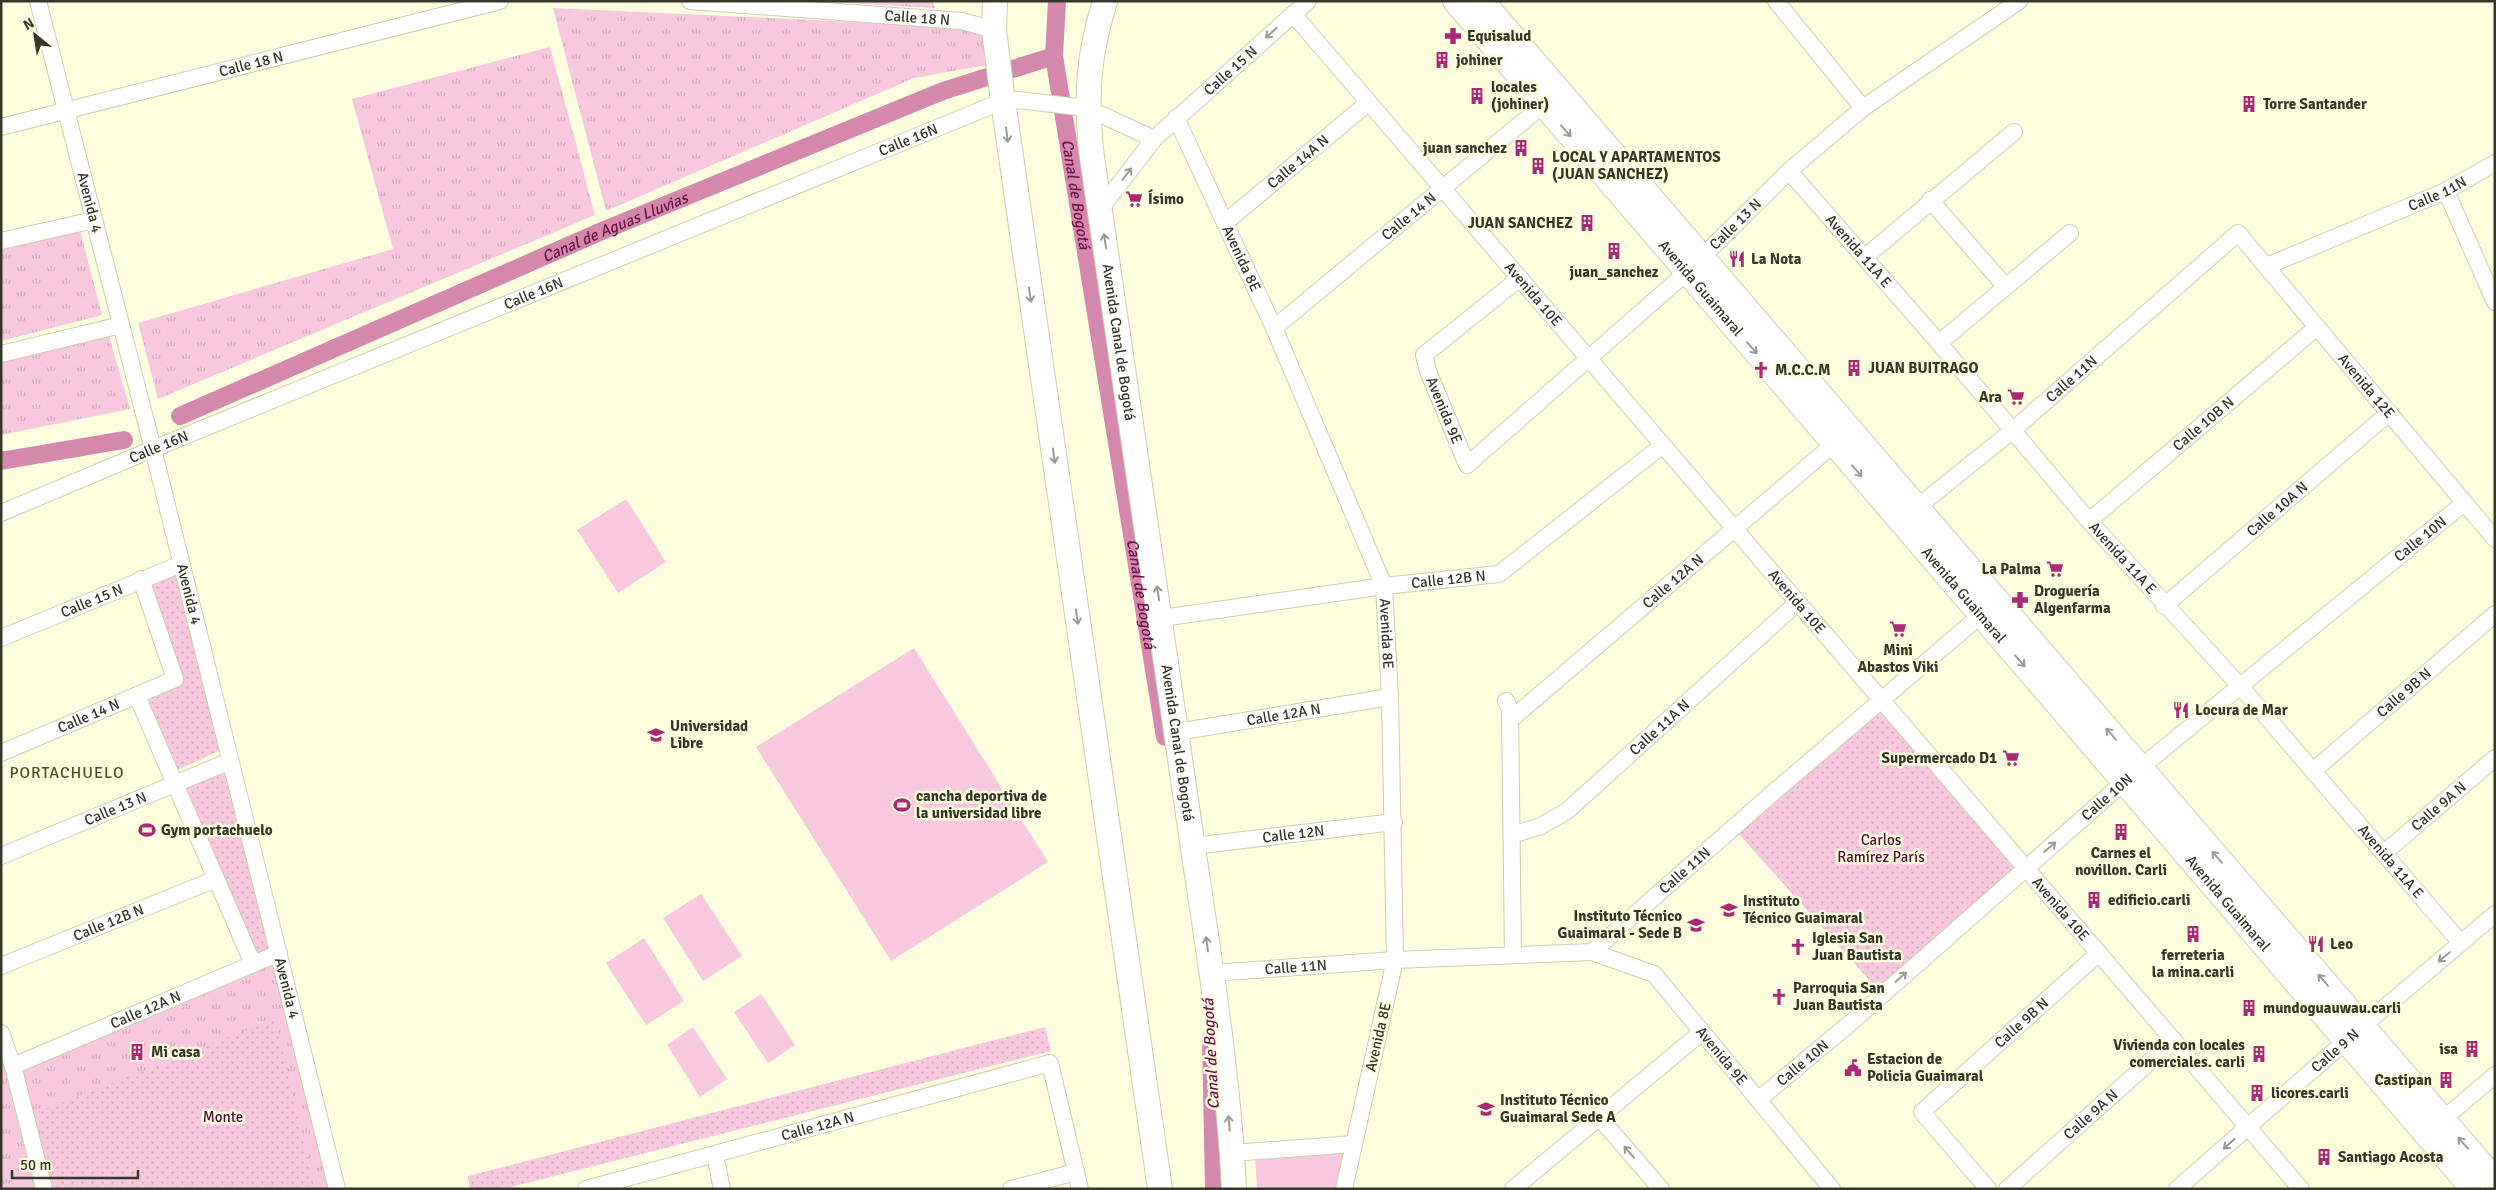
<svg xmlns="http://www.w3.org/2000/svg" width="2496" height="1190" font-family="Signika,sans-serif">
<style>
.grass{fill:url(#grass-tufts)}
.park{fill:url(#park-dots)}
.pitch{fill:#f8c8de}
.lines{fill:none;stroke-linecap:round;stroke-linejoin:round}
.canal{stroke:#d588ae;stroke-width:18}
.street-casing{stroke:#cdceae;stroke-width:18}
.secondary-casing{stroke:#cdceae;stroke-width:26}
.street{stroke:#fff;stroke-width:16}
.secondary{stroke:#fff;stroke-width:24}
.oneway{stroke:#9a9a94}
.labels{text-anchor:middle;stroke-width:5;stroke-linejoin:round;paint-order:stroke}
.street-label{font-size:15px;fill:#363629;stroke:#fdfedd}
.poi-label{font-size:15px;font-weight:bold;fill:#363629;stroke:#fdfedd;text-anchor:start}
.park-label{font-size:15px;fill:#500b35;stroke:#fdfedd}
.water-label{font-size:16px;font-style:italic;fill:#6e124a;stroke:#fdfedd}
.neighbourhood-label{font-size:16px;letter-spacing:1px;fill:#4e4e32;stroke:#fdfedd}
</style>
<defs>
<pattern id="grass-tufts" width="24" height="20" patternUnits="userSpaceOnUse" patternTransform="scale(1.25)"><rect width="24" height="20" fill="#f8c8de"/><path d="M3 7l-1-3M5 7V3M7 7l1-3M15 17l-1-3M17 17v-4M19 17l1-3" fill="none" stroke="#d5acbe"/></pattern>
<pattern id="park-dots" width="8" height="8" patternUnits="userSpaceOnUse" patternTransform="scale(1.25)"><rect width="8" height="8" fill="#f8c8de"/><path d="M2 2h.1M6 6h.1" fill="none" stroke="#d5acbe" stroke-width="1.8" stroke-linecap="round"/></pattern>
</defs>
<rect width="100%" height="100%" fill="#fdfedd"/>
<g class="grass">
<polygon points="813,1 933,1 935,8"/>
<polygon points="553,8 964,27 980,30 986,39 988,65 914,78 606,211"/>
<polygon points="550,47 595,215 158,399 138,323 393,249 352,99"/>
<polygon points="80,230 102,315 1,341 1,249"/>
<polygon points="109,336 130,409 1,435 1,362"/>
<polygon points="279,953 338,1189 1,1189 1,1034 12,1065"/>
</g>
<g class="park">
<polygon points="175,564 221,750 175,771 141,690 178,674 146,576"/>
<polygon points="1883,705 2024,863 1879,991 1739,834"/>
<polygon points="224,762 272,949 255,957 180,782"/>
<polygon points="275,1019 314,1185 302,1189 54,1189 37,1112"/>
<polygon points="1045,1027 1051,1051 503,1189 470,1189 468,1176"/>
</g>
<g class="pitch">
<polygon points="626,499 666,562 618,593 577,530"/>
<polygon points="914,648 1048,862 891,961 756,747"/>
<polygon points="701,894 742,956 703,981 663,918"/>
<polygon points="644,938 684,1001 646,1025 606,963"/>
<polygon points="761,994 795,1045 768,1063 734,1012"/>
<polygon points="693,1027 727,1079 700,1097 667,1045"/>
<polygon points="1345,1149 1337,1189 1257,1189 1255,1154"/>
</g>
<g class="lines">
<g class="canal">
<path id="s1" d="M1057,1L1054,56L1165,737"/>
<path id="s2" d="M180,416L602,231L943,91L1054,56"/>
<polyline points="1,461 124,440"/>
<polyline points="1211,1039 1214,1189"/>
</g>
<g class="street-casing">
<g id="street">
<path id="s3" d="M38,1L153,449L337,1189"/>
<path id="s4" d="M690,1L962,21L994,30"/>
<polyline points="1776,1 1863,108"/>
<path id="s5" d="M1293,14L2301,1189"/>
<path id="s6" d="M1176,118L1274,328L1384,586L1390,697L1395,960L1344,1189"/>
<path id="s7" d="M1,127L500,1"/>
<path id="s8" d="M1789,171L1939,343L2089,521L2240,686L2460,942"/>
<polyline points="2446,191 2495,302"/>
<polyline points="1930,200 2005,286"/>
<path id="s9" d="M1100,209L1154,139L1308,1"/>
<path id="s10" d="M1226,222L1369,102"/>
<polyline points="1,241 94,220"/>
<polyline points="1865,257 2014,132"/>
<path id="s11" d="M2267,266L2446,191L2495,163"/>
<path id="s12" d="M1520,278L1424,355L1428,371L1467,465L1687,272L1789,171L1863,108L2019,1"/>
<path id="s13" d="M1274,328L1543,105"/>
<polyline points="1939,343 2070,233"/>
<polyline points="1,354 121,325"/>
<path id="s14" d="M1,513L153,449L1003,101L1017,100L1087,108L1154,139"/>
<path id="s15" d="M1910,513L2012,431L2238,233L2495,539"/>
<path id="s16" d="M2089,521L2317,327"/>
<path id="s17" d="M2164,606L2389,413"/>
<path id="s18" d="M1162,618L1384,586L1499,574L1663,445"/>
<path id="s19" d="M1,638L181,564"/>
<polyline points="137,696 253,964"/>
<polyline points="1506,701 1510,710 1513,955"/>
<path id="s20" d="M1510,720L1834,444"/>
<path id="s21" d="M1177,732L1390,697"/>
<path id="s22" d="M1,753L175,679L141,579"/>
<path id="s23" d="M2313,771L2495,614"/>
<path id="s24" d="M1512,835L1541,826L1567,811L1797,603"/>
<path id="s25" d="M1193,846L1394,822"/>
<path id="s26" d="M2384,853L2495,758"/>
<path id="s27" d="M1,856L230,761"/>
<path id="s28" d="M1592,952L1654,974L1832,1189"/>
<path id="s29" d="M1,966L216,879"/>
<path id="s30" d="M1212,973L1395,960L1592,952L1767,798L1988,609"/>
<polyline points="1,1033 13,1066 44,1189"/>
<path id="s31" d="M13,1066L279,953"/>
<path id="s32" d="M1758,1100L1848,1025L2140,768L2464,503"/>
<polyline points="1598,1116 1661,1189"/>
<polyline points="2442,1120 2495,1075"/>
<polyline points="1232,1153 1354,1144"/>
<polyline points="715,1155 722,1189"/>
<path id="s33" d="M586,1189L1050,1063L1080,1189"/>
<polyline points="1011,1189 1076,1172"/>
<polyline points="1513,1189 1702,1032"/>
<path id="s34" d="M1988,1189L1922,1112L2099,953"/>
<path id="s35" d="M2007,1189L2174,1040"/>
<path id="s36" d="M2177,1189L2363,1026L2495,914"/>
</g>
</g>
<g class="secondary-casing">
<g id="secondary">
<polyline points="995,1 994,30 1003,101 1160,1189"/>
<path id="s37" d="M1105,1C1088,57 1086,92 1091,150C1122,369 1156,588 1187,807C1205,933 1228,1061 1234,1189"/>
<path id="s38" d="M1455,1L2473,1189"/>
<polyline points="1482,1 2495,1180"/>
</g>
</g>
<use href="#street" class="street"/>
<use href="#secondary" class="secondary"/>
</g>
<defs><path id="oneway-shaft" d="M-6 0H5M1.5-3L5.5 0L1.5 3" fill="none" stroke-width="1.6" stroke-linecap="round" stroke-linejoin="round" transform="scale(1.25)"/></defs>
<g class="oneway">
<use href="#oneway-shaft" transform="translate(1271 33) rotate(138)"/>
<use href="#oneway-shaft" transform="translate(1566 131) rotate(49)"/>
<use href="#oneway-shaft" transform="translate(1007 135) rotate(82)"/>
<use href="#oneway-shaft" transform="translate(1127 174) rotate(-52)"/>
<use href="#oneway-shaft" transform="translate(1105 241) rotate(-99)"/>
<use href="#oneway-shaft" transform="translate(1030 295) rotate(82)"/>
<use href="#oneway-shaft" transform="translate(1752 348) rotate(49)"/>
<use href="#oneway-shaft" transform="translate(1054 456) rotate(82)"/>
<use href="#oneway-shaft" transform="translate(1857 471) rotate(49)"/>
<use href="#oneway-shaft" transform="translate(1158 593) rotate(-99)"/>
<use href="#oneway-shaft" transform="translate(1077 617) rotate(82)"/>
<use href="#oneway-shaft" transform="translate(2020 661) rotate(49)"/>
<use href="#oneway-shaft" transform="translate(2111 734) rotate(-131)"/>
<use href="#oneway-shaft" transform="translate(2050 847) rotate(-40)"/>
<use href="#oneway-shaft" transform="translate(2217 857) rotate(-131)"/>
<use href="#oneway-shaft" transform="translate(1207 944) rotate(-98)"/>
<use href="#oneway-shaft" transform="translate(2444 957) rotate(140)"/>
<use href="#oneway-shaft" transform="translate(1901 977) rotate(-41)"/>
<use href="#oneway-shaft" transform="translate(2323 980) rotate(-131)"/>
<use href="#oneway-shaft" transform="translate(1229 1123) rotate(-96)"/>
<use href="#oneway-shaft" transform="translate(2463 1143) rotate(-131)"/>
<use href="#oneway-shaft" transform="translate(2229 1144) rotate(139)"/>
<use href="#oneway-shaft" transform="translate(1629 1152) rotate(-131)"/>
</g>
<defs>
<g id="pharmacy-bare" transform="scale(1.35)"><path d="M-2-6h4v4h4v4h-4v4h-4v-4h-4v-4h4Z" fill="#a92976" stroke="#fdfedd" stroke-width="2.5" paint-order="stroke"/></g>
<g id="building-bare" transform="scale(1.35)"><path d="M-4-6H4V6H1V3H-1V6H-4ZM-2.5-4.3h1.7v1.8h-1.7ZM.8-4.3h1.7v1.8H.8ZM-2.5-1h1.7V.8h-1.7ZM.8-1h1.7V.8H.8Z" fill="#a92976" stroke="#fdfedd" stroke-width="2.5" paint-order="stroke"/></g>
<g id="supermarket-bare" transform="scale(1.35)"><path d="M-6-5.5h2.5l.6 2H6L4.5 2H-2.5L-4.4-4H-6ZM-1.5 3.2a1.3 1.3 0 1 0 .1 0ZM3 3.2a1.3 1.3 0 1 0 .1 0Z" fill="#a92976" stroke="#fdfedd" stroke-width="2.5" paint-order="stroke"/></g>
<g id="restaurant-bare" transform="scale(1.35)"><path d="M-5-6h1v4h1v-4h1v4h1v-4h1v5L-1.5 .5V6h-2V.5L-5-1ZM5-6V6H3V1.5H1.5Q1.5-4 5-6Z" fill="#a92976" stroke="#fdfedd" stroke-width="2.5" paint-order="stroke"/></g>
<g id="church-bare" transform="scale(1.35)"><path d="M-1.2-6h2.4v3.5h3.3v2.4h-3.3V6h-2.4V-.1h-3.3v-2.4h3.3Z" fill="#a92976" stroke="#fdfedd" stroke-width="2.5" paint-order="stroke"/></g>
<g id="university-bare" transform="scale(1.35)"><path d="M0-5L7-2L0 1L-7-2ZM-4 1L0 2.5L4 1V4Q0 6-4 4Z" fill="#a92976" stroke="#fdfedd" stroke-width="2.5" paint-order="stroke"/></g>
<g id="stadium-bare" transform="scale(1.35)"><path d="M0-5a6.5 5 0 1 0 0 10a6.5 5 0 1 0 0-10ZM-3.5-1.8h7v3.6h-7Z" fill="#a92976" stroke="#fdfedd" stroke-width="2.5" paint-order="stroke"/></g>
<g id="school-bare" transform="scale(1.35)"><path d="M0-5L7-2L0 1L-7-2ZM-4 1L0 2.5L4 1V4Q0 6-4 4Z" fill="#a92976" stroke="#fdfedd" stroke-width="2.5" paint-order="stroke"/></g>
<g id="civic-bare" transform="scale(1.35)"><path d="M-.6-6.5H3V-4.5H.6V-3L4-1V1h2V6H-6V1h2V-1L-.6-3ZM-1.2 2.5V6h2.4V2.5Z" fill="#a92976" stroke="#fdfedd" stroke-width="2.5" paint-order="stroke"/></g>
</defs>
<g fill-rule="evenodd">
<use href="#pharmacy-bare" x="1453" y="36"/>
<use href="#building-bare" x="1442" y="60"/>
<use href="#building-bare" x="1477" y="96"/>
<use href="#building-bare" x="2249" y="104"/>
<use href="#building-bare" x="1521" y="148"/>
<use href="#building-bare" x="1538" y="166"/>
<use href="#supermarket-bare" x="1134" y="199"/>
<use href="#building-bare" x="1587" y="223"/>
<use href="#building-bare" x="1614" y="251"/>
<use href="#restaurant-bare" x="1737" y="259"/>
<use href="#building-bare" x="1854" y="368"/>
<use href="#church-bare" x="1761" y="370"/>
<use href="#supermarket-bare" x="2016" y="397"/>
<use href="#supermarket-bare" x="2055" y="569"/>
<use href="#pharmacy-bare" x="2020" y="600"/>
<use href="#supermarket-bare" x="1898" y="629"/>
<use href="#restaurant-bare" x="2181" y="710"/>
<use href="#university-bare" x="656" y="735"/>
<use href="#supermarket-bare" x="2011" y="758"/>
<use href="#stadium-bare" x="902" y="805"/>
<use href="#stadium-bare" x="147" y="830"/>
<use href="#building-bare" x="2121" y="832"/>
<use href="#building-bare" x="2094" y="900"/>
<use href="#school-bare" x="1729" y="910"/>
<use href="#school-bare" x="1696" y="925"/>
<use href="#building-bare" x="2193" y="934"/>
<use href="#restaurant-bare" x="2316" y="944"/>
<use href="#church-bare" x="1798" y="947"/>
<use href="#church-bare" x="1779" y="997"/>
<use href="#building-bare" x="2249" y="1008"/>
<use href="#building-bare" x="2472" y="1049"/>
<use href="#building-bare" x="137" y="1052"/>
<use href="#building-bare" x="2259" y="1054"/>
<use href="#civic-bare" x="1853" y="1068"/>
<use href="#building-bare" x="2446" y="1080"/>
<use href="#building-bare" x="2257" y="1093"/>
<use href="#university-bare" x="1486" y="1109"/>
<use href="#building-bare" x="2324" y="1157"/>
</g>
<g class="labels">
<g class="street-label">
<text dy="5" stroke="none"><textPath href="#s4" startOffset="228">Calle 18 N</textPath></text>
<text dy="5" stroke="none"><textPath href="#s7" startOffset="258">Calle 18 N</textPath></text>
<text dy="5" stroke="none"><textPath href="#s9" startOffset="191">Calle 15 N</textPath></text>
<text dy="5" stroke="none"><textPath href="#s14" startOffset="981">Calle 16N</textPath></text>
<text dy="5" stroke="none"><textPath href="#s10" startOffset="94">Calle 14A N</textPath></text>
<text dy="5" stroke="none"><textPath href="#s11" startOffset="185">Calle 11N</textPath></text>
<text dy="5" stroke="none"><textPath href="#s3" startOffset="208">Avenida 4</textPath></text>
<text dy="5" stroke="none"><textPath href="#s13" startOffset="175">Calle 14 N</textPath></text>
<text dy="5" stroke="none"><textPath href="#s12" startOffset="602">Calle 13 N</textPath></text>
<text dy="5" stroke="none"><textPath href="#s8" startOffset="106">Avenida 11A E</textPath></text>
<text dy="5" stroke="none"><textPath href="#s6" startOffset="155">Avenida 8E</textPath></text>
<text dy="5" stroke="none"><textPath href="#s38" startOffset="378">Avenida Guaimaral</textPath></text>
<text dy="5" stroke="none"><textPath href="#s14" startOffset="576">Calle 16N</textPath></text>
<text dy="5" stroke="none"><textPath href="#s5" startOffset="369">Avenida 10E</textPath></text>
<text dy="5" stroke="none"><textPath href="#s37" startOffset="345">Avenida Canal de Bogotá</textPath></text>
<text dy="5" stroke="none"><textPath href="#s15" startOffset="210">Calle 11N</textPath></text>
<text dy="5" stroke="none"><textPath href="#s15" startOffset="631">Avenida 12E</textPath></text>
<text dy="5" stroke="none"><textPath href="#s12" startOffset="182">Avenida 9E</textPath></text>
<text dy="5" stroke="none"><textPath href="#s16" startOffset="150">Calle 10B N</textPath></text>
<text dy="5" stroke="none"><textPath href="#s14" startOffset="171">Calle 16N</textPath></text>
<text dy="5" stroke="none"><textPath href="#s17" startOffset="149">Calle 10A N</textPath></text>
<text dy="5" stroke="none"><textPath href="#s32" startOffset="868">Calle 10N</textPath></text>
<text dy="5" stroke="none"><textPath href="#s8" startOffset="511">Avenida 11A E</textPath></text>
<text dy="5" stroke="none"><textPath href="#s18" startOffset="289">Calle 12B N</textPath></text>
<text dy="5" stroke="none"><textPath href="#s20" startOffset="214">Calle 12A N</textPath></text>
<text dy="5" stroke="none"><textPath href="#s3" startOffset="612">Avenida 4</textPath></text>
<text dy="5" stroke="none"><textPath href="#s38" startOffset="782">Avenida Guaimaral</textPath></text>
<text dy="5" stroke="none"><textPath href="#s19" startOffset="98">Calle 15 N</textPath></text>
<text dy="5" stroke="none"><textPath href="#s5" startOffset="774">Avenida 10E</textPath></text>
<text dy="5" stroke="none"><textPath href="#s6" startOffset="560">Avenida 8E</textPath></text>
<text dy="5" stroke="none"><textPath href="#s23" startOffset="120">Calle 9B N</textPath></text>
<text dy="5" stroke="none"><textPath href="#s21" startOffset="108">Calle 12A N</textPath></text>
<text dy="5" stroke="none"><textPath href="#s22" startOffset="95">Calle 14 N</textPath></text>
<text dy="5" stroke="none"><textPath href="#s24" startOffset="185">Calle 11A N</textPath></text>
<text dy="5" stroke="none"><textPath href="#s37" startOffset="750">Avenida Canal de Bogotá</textPath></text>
<text dy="5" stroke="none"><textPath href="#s32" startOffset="462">Calle 10N</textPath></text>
<text dy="5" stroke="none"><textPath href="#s26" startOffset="72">Calle 9A N</textPath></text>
<text dy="5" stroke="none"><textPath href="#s27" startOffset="124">Calle 13 N</textPath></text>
<text dy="5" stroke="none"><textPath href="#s25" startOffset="101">Calle 12N</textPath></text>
<text dy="5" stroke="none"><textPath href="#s8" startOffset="916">Avenida 11A E</textPath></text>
<text dy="5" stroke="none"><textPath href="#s30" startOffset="504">Calle 11N</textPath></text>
<text dy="5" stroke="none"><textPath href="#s38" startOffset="1188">Avenida Guaimaral</textPath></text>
<text dy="5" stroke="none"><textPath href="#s5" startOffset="1179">Avenida 10E</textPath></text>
<text dy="5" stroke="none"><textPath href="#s29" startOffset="116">Calle 12B N</textPath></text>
<text dy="5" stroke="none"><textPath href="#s30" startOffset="84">Calle 11N</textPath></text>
<text dy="5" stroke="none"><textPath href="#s3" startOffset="1018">Avenida 4</textPath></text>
<text dy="5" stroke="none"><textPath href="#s31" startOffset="144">Calle 12A N</textPath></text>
<text dy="5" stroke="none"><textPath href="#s34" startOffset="235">Calle 9B N</textPath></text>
<text transform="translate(1378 1037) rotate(-77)" y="5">Avenida 8E</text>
<text dy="5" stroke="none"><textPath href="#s36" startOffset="210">Calle 9 N</textPath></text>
<text dy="5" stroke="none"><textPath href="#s28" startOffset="172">Avenida 9E</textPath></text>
<text dy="5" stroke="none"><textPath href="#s32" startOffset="58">Calle 10N</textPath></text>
<text dy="5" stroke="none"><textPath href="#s35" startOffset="112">Calle 9A N</textPath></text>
<text dy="5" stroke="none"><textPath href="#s33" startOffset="240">Calle 12A N</textPath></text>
</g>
<g class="poi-label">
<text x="1467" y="41">Equisalud</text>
<text x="1456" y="65">johiner</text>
<text x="1491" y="92">locales<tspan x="1491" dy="17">(johiner)</tspan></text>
<text x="2263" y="109">Torre Santander</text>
<text x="1507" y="153" text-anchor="end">juan sanchez</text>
<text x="1552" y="162">LOCAL Y APARTAMENTOS<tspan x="1552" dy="17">(JUAN SANCHEZ)</tspan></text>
<text x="1148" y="204">Ísimo</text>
<text x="1573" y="228" text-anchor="end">JUAN SANCHEZ</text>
<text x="1751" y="264">La Nota</text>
<text x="1614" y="277" text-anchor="middle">juan_sanchez</text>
<text x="1868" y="373">JUAN BUITRAGO</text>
<text x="1775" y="375">M.C.C.M</text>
<text x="2002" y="402" text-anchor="end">Ara</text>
<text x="2041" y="574" text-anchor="end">La Palma</text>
<text x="2034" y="596">Droguería<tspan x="2034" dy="17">Algenfarma</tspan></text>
<text x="1898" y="655" text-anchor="middle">Mini<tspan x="1898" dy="17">Abastos Viki</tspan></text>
<text x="2195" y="715">Locura de Mar</text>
<text x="670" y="731">Universidad<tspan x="670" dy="17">Libre</tspan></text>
<text x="1997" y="763" text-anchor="end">Supermercado D1</text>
<text x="916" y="801">cancha deportiva de<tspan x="916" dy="17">la universidad libre</tspan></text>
<text x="161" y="835">Gym portachuelo</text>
<text x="2121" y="858" text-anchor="middle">Carnes el<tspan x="2121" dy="17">novillon. Carli</tspan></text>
<text x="2108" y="905">edificio.carli</text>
<text x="1743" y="906">Instituto<tspan x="1743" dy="17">Técnico Guaimaral</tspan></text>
<text x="1682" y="921" text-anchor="end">Instituto Técnico<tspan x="1682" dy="17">Guaimaral - Sede B</tspan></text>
<text x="1812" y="943">Iglesia San<tspan x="1812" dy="17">Juan Bautista</tspan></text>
<text x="2330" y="949">Leo</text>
<text x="2193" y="960" text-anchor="middle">ferreteria<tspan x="2193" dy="17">la mina.carli</tspan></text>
<text x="1793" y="993">Parroquia San<tspan x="1793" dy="17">Juan Bautista</tspan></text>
<text x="2263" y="1013">mundoguauwau.carli</text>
<text x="2245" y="1050" text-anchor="end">Vivienda con locales<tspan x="2245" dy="17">comerciales. carli</tspan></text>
<text x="2458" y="1054" text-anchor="end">isa</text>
<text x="151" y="1057">Mi casa</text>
<text x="1867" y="1064">Estacion de<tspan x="1867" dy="17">Policia Guaimaral</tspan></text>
<text x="2432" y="1085" text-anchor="end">Castipan</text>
<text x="2271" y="1098">licores.carli</text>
<text x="1500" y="1105">Instituto Técnico<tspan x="1500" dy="17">Guaimaral Sede A</tspan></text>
<text x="2338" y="1162">Santiago Acosta</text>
</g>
<g class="park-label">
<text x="1881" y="845">Carlos<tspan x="1881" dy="17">Ramírez París</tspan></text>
<text x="223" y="1122">Monte</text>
</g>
<g class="water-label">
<text dy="6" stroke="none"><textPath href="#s1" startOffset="195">Canal de Bogotá</textPath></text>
<text dy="6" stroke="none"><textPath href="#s2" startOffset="474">Canal de Aguas Lluvias</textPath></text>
<text dy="6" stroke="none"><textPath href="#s1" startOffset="600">Canal de Bogotá</textPath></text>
<text transform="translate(1210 1054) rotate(-93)" y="6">Canal de Bogotá</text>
</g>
<g class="neighbourhood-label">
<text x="67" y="778">PORTACHUELO</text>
</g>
</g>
<rect width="2496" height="1190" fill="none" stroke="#363629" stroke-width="5"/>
<g transform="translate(35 35) rotate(330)" stroke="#fdfedd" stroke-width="4" paint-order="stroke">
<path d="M0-4L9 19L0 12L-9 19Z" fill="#363629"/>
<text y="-8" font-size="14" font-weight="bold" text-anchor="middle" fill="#363629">N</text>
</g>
<path d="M12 1170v8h126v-8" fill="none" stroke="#363629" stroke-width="2.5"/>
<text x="20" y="1170" font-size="15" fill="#363629" stroke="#fdfedd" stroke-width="4" paint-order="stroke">50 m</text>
</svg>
